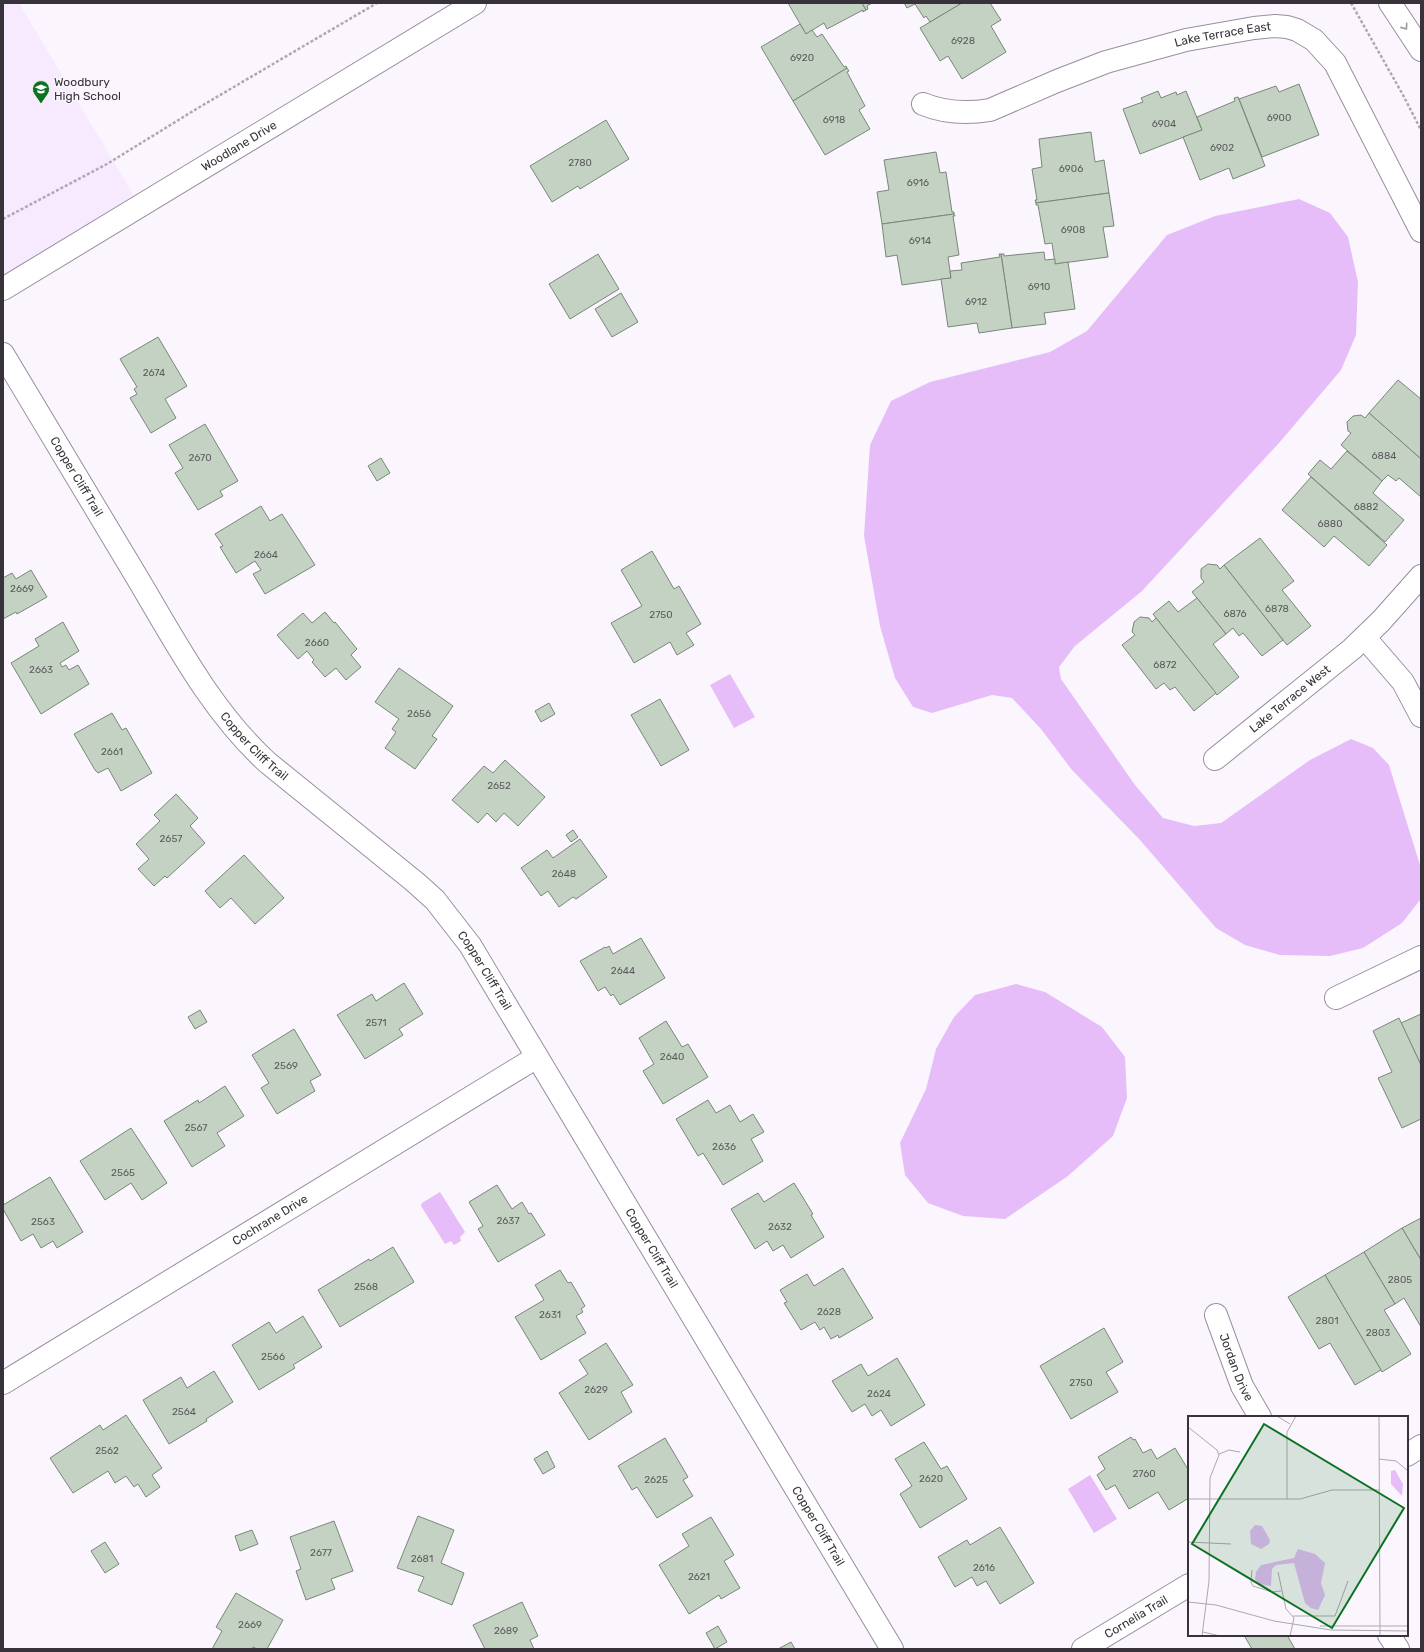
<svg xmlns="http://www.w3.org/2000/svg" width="1424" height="1652" font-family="Rubik,sans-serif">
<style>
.built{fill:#f7eafe}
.water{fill:#e6bdf9}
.building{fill:#c3d2c3;stroke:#798779}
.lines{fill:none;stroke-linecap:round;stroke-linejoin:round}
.minor-casing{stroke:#998e9f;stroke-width:24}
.tertiary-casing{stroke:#998e9f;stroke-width:24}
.path{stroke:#aea9b0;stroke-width:2.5;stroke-dasharray:3 2;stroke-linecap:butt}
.minor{stroke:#fff;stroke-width:22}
.tertiary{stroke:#fff;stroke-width:22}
.oneway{stroke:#9c999c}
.labels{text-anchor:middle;stroke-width:3;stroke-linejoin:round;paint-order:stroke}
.number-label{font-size:10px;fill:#5b5b5c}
.street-label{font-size:12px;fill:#38333a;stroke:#fbf6fd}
.poi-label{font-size:12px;fill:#38333a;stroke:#fbf6fd;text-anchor:start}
.inset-road{fill:none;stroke:#ada8af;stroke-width:1}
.view{fill:#0c7120;fill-opacity:0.15;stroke:#0c7120;stroke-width:2}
.inset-edge{fill:none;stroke:#38333a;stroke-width:2}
</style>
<rect width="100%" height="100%" fill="#fbf6fd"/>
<polygon class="built" points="3,3 19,3 140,206 3,289"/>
<g class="water">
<polygon points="1299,199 1330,213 1348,237 1358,282 1356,335 1341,370 1279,443 1142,591 1075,646 1059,667 1061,679 1135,785 1163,818 1194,826 1221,823 1310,760 1351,739 1373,748 1389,765 1420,865 1420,900 1402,923 1363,948 1330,956 1280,955 1245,945 1216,928 1140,840 1072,770 1041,729 1012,698 992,695 932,713 913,707 895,678 880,626 864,536 870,445 891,401 930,382 1050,352 1087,331 1167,235 1215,216"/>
<polygon points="730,674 755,717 734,728 710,685"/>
<polygon points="1016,984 1045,992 1102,1027 1125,1057 1127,1098 1113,1136 1068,1176 1005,1219 963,1216 928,1203 905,1175 900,1143 926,1089 936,1049 954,1017 975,995"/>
<polygon points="440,1192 465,1232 460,1237 461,1241 454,1245 451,1241 445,1244 421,1206 422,1203"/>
<polygon points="1090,1475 1117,1519 1094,1533 1068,1489"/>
</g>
<g class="building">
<polygon points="788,3 862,3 866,10 863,12 863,10 827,29 824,23 806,34"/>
<polygon points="862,3 872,3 867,6 868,9 866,10"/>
<polygon points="904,3 962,3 930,22 926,16 924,18 915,4 907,8"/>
<polygon points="962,3 990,3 1001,20 991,26 1006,52 962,79 948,56 940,61 920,28"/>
<polygon points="800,24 806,34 812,30 817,37 822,34 844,67 846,66 847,68 793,101 761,47"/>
<polygon points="847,68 849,71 847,72 865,106 859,110 870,129 825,155 793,101"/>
<polygon points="1299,84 1319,135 1262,157 1239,99 1276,86 1279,92"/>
<polygon points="1158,91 1161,98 1176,92 1177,95 1186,91 1202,130 1140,154 1123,109 1143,102 1141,98"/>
<polygon points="1238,97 1265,166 1233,179 1229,168 1200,180 1183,137 1202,130 1197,117 1235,101 1234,98"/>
<polygon points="606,120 629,159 580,189 578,186 552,202 530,166"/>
<polygon points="1091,132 1095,162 1104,160 1109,193 1036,203 1035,200 1037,200 1032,169 1042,167 1039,139"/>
<polygon points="936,152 940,173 946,172 952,212 954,212 954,214 882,224 877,192 889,190 884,160"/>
<polygon points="1109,193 1114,226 1103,227 1108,257 1055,264 1052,243 1045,244 1038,205 1036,205 1036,203"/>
<polygon points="954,214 955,216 953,216 959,255 948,257 951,278 902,285 897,255 886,257 882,224"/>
<polygon points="1044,252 1045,260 1055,259 1055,264 1068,262 1075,309 1044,313 1046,324 1012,328 1001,254 1004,254 1004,256"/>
<polygon points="598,254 619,289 570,319 549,284"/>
<polygon points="999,254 1001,254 1012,328 979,333 977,323 948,327 941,279 951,278 950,271 962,270 961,263 1000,257"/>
<polygon points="621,293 638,322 612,337 595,309"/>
<polygon points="158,337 187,386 165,399 176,418 151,433 130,398 137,394 134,389 137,387 120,359"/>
<polygon points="1398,380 1421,399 1421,459 1369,413"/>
<polygon points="1369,413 1421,459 1421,497 1399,478 1396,481 1388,475 1382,481 1341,445 1351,433 1348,431 1347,422 1353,416 1361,415 1365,418"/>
<polygon points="205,424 238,481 220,491 223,496 198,510 175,473 183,468 169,445"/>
<polygon points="1347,451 1382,481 1373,493 1404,520 1385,542 1308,474 1320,460 1331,469"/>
<polygon points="381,458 390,473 377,481 368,466"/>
<polygon points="1311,477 1387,545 1369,566 1334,536 1324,547 1282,510"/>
<polygon points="261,506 270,521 282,514 315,565 265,594 253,574 261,570 255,561 236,573 220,547 223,546 215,534"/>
<polygon points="1260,538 1294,581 1282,590 1311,626 1287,645 1224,565"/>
<polygon points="652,551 674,589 679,586 701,624 686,633 694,645 677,655 670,642 634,663 611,623 642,606 621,570"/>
<polygon points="1208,564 1217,565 1220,569 1224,565 1283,640 1262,656 1243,633 1239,636 1233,628 1226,634 1192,592 1204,582 1201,578 1201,569"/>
<polygon points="31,570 47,597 17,614 16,612 3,619 3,578 12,573 16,579"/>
<polygon points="1197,598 1226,634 1213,644 1239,677 1217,695 1153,614 1169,601 1178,612"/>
<polygon points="325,612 334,623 335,622 357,649 351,655 361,667 346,680 336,668 325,677 312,662 314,660 307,651 298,659 277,635 303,613 312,623"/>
<polygon points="1140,617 1149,618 1152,622 1156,618 1216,693 1194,711 1175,687 1170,690 1164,683 1156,689 1122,645 1135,635 1132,632 1134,622"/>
<polygon points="63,622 79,651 60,663 62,667 66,665 69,670 78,665 89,684 41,714 11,663 39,646 35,639"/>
<polygon points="399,668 453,706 432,736 437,739 415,769 385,748 396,732 392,729 399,719 375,702"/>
<polygon points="660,699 689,750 661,766 631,715"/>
<polygon points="549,703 555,714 541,722 535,711"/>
<polygon points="112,713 122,730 126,728 152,773 121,791 108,768 98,773 95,770 74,734"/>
<polygon points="505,760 545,797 518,826 504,813 496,822 487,813 478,823 452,800 484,766 493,773"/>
<polygon points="176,794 198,818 190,826 205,843 167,878 165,876 154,886 138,869 149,859 136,844 160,821 154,815"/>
<polygon points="573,830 578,837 571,842 566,835"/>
<polygon points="580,839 607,877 576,899 573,897 559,907 548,891 541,896 521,868 547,850 553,858"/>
<polygon points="244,855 284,898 255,924 231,898 220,908 205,891"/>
<polygon points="641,938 665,978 620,1005 613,994 611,996 605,987 598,991 580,961 605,947 606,948 609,946 613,954"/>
<polygon points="404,983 423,1014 399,1029 403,1035 365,1059 337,1015 372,994 376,1001"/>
<polygon points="200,1010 207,1022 195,1029 188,1017"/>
<polygon points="1421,1014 1421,1065 1401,1023"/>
<polygon points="1399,1018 1421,1065 1421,1119 1402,1128 1378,1078 1392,1072 1373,1031"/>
<polygon points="666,1021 682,1047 688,1044 708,1077 663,1104 643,1071 654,1064 639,1038"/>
<polygon points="294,1029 321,1075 310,1081 315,1091 277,1114 261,1088 269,1083 252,1055"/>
<polygon points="225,1086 244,1116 217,1133 225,1146 192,1167 164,1121 198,1100 199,1103"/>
<polygon points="708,1100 716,1113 730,1105 740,1122 753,1114 764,1132 751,1139 763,1161 723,1185 703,1153 698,1156 676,1119"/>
<polygon points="131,1128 167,1183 142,1200 131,1183 105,1200 80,1161"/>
<polygon points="50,1177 83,1232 57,1248 53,1241 41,1248 33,1234 21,1241 3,1209 3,1205"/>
<polygon points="794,1183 813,1214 811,1215 824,1237 791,1258 783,1245 773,1251 767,1241 755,1249 731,1209 758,1193 764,1202"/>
<polygon points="497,1185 512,1209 522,1202 529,1214 531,1213 545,1235 498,1262 478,1229 483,1226 469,1202"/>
<polygon points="1421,1218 1421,1260 1402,1228"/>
<polygon points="1402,1228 1421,1260 1421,1327 1404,1298 1395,1304 1364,1252"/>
<polygon points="393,1247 414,1282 340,1327 318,1290 369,1259 370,1261"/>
<polygon points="1364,1252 1395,1304 1384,1310 1411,1354 1382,1372 1325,1275"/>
<polygon points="843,1268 873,1318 839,1338 838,1335 831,1339 824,1327 820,1330 815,1322 801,1330 784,1303 787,1302 780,1290 807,1274 814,1286"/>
<polygon points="560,1270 568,1283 571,1282 585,1306 581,1309 583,1312 576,1316 586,1333 541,1360 515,1317 544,1300 535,1285"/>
<polygon points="1325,1275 1381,1370 1355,1385 1330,1343 1319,1349 1288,1297"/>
<polygon points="303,1316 322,1347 293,1365 295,1368 259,1390 232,1345 269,1322 276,1333"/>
<polygon points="1104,1328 1123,1362 1106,1372 1118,1392 1071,1419 1040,1366"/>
<polygon points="606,1343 633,1385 621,1392 632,1412 589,1440 559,1393 588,1374 579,1360"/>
<polygon points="897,1358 925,1405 891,1426 881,1410 872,1416 865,1404 852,1412 832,1381 861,1364 868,1376"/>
<polygon points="214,1371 233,1402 206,1419 207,1421 169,1444 143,1400 181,1377 187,1388"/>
<polygon points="126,1415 162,1468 152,1475 160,1487 146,1497 138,1484 134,1487 126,1476 115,1483 108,1471 73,1493 50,1458 100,1425 103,1430"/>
<polygon points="1131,1437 1133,1440 1135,1439 1143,1453 1151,1449 1157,1459 1175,1448 1189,1471 1189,1498 1169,1510 1158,1492 1129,1509 1115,1485 1106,1490 1097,1475 1105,1469 1098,1457"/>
<polygon points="665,1438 688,1477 683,1480 693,1496 657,1518 637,1487 632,1490 618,1466"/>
<polygon points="924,1442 941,1469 947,1466 967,1499 920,1528 900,1494 912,1486 895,1459"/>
<polygon points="547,1451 555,1467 543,1474 534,1459"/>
<polygon points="418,1516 454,1530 441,1563 464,1573 452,1605 418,1591 424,1577 397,1568"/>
<polygon points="711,1517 734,1555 724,1561 740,1588 721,1599 719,1595 689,1614 659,1565 689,1546 682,1534"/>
<polygon points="334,1521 353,1571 331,1579 335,1589 306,1600 296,1571 301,1569 290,1537"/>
<polygon points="1000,1527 1034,1583 1000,1604 986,1581 977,1586 972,1577 955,1587 938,1557 967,1540 970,1545"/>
<polygon points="252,1530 258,1544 240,1551 235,1536"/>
<polygon points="105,1542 119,1564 105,1573 91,1551"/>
<polygon points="236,1593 283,1620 267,1649 257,1649 253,1647 252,1649 212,1649 222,1631 216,1627"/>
<polygon points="522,1602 538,1636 530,1640 534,1649 485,1649 473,1625"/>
<polygon points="718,1626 727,1642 715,1649 706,1633"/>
<polygon points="1249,1635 1287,1635 1295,1649 1252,1649 1245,1637"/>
<polygon points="791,1642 795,1649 778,1649"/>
</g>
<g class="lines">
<g class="minor-casing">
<g id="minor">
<path id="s1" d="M923,104C945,113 966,114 990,110L1057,81L1106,62L1186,40L1254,28L1275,26L1287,27L1297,30L1314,40L1335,63L1421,231"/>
<path id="s2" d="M3,354C48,429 93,504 138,579C176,643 212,712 268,763L415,882L435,900L470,945L892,1649"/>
<polyline points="1365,638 1403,682 1421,716"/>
<path id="s3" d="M1215,759L1352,649L1381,621L1421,576"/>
<polyline points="1336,998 1421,957"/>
<path id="s4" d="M1216,1315L1242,1386L1260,1417"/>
<path id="s5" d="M3,1383L537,1057"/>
<polyline points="1407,1455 1421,1446"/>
<polyline points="1389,1635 1398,1649"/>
<path id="s6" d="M1083,1649L1189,1585"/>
</g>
</g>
<g class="tertiary-casing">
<g id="tertiary">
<polyline points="1390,3 1421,50"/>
<path id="s7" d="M3,289L475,3"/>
</g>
</g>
<g class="path">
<polyline points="1351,3 1403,95 1421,130"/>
<polyline points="3,219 107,164 198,108 377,3"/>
</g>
<use href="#minor" class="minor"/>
<use href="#tertiary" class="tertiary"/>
</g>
<defs><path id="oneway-chevron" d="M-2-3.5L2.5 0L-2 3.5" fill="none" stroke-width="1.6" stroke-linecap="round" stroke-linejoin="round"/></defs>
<use class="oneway" href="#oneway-chevron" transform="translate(1405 27) rotate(55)"/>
<defs>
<g id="school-pin" transform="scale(0.9)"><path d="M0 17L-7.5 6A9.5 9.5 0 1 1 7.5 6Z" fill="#0c7120" stroke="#fbf6fd"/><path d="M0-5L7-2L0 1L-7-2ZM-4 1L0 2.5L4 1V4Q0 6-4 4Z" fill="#fff"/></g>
</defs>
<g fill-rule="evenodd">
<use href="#school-pin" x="41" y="89"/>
</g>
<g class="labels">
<g class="number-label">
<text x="963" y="44">6928</text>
<text x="802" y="61">6920</text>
<text x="1279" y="121">6900</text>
<text x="834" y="123">6918</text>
<text x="1164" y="127">6904</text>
<text x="1222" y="151">6902</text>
<text x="580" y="166">2780</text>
<text x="1071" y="172">6906</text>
<text x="918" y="186">6916</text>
<text x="1073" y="233">6908</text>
<text x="920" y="244">6914</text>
<text x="1039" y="290">6910</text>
<text x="976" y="305">6912</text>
<text x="154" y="376">2674</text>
<text x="1384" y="459">6884</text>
<text x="200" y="461">2670</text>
<text x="1366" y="510">6882</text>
<text x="1330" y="527">6880</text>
<text x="266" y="558">2664</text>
<text x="22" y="592">2669</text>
<text x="1277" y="612">6878</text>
<text x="1235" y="617">6876</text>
<text x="661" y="618">2750</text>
<text x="317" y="646">2660</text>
<text x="1165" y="668">6872</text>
<text x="41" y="673">2663</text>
<text x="419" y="717">2656</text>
<text x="112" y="755">2661</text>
<text x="499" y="789">2652</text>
<text x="171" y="842">2657</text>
<text x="564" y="877">2648</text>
<text x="623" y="974">2644</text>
<text x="376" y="1026">2571</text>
<text x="672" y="1060">2640</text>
<text x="286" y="1069">2569</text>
<text x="196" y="1131">2567</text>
<text x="724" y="1150">2636</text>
<text x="123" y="1176">2565</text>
<text x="508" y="1224">2637</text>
<text x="43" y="1225">2563</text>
<text x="780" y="1230">2632</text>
<text x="1400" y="1283">2805</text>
<text x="366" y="1290">2568</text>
<text x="829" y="1315">2628</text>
<text x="550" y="1318">2631</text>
<text x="1327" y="1324">2801</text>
<text x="1378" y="1336">2803</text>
<text x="273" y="1360">2566</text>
<text x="1081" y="1386">2750</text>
<text x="596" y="1393">2629</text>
<text x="879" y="1397">2624</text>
<text x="184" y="1415">2564</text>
<text x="107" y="1454">2562</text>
<text x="1144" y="1477">2760</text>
<text x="931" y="1482">2620</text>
<text x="656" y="1483">2625</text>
<text x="321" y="1556">2677</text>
<text x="422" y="1562">2681</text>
<text x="984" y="1571">2616</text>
<text x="699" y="1580">2621</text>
<text x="250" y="1628">2669</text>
<text x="506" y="1634">2689</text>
</g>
<g class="street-label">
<text dy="4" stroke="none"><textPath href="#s1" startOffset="314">Lake Terrace East</textPath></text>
<text dy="4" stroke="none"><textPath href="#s7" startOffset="276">Woodlane Drive</textPath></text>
<text dy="4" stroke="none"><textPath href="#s2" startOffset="143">Copper Cliff Trail</textPath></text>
<text dy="4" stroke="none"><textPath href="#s3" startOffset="96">Lake Terrace West</textPath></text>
<text dy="4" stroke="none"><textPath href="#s2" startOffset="467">Copper Cliff Trail</textPath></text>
<text dy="4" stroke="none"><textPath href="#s2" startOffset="791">Copper Cliff Trail</textPath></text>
<text dy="4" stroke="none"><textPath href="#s5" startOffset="313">Cochrane Drive</textPath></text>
<text dy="4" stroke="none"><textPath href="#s2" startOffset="1115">Copper Cliff Trail</textPath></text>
<text dy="4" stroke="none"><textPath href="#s4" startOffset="56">Jordan Drive</textPath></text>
<text dy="4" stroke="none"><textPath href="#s2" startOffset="1439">Copper Cliff Trail</textPath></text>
<text dy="4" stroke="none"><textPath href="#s6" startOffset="62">Cornelia Trail</textPath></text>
</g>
<g class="poi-label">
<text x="54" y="86">Woodbury<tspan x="54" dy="14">High School</tspan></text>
</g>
</g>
<g transform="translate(1188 1416)">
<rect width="220" height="220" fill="#fbf6fd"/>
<path d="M207,54L215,68L214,80L203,68V55ZM67,109L74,110L82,124L81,128L73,133L63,128L62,115ZM110,133L127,138L137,147L133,167L137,179L130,194L123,192L117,187L106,147L88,149L84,153L83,170L71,168L67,163L68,156L73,149L106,142Z" fill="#e6bdf9"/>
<path class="inset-road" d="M89,0L102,8M191,0L192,220M0,11L29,34L31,39L22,62L21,165L14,220M31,38L41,34L52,36M191,43L208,45L220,55M0,83H112L144,74H192M99,83V16L108,0M0,126L43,128M64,154L63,166L65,170L84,176L93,175M90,156L98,193L106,202L102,220M0,186L28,189L86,205L143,214L220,215M105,200H147L160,165M132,210H220M15,216L32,220"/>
<path class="view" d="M76,8L216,92L144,212L4,128Z"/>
<rect width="220" height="220" class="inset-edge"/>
</g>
<rect width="1424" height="1652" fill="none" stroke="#38333a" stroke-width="8"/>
</svg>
